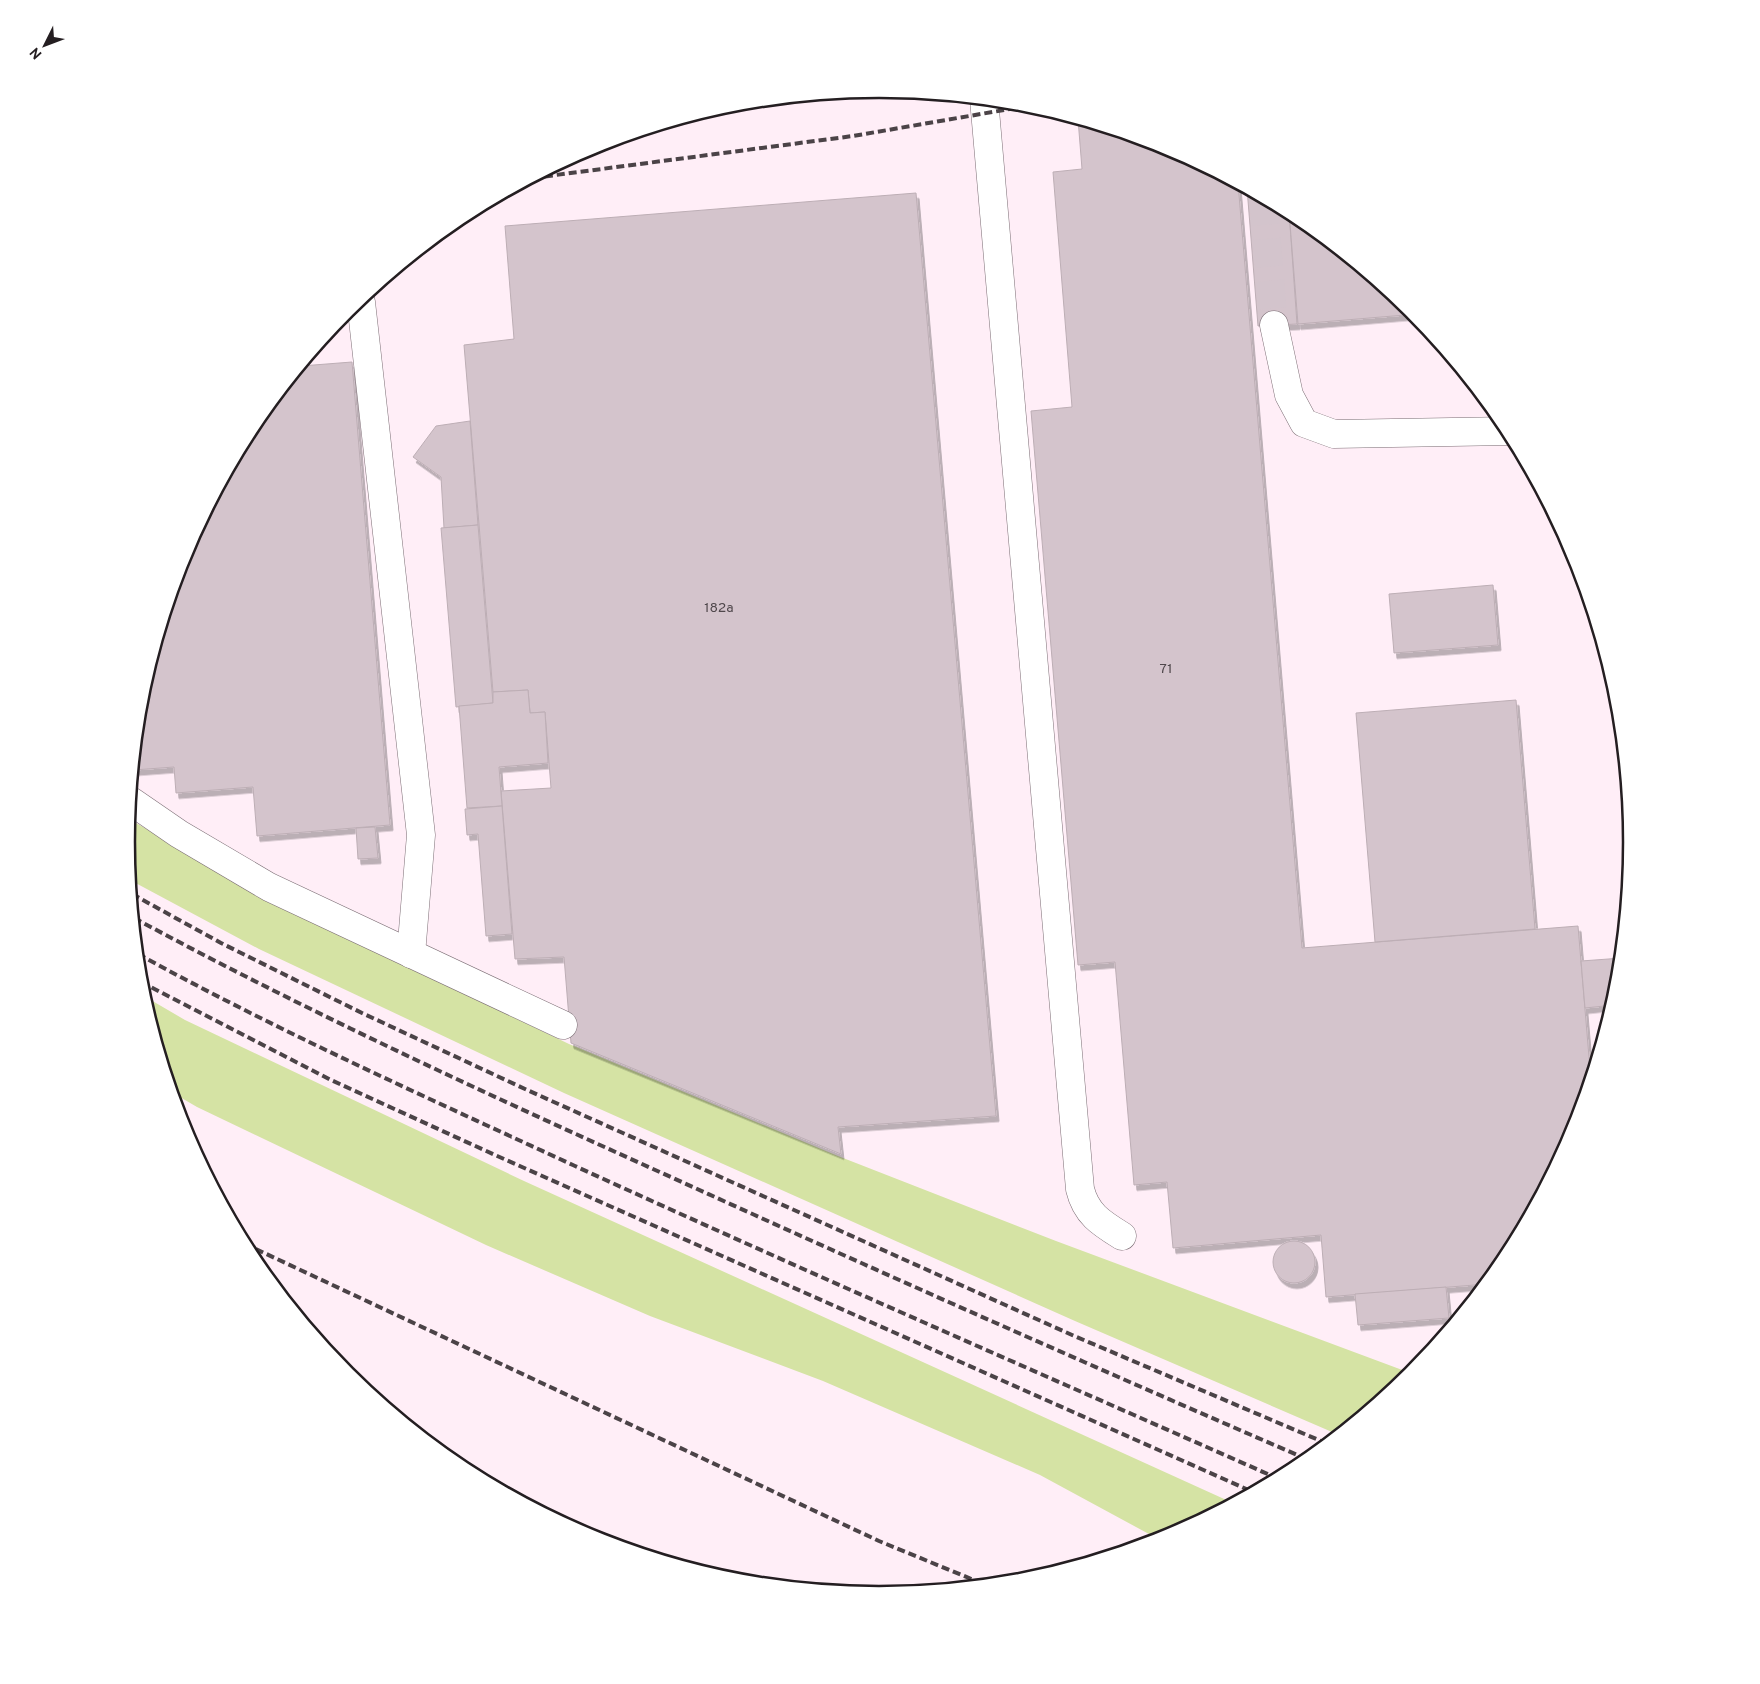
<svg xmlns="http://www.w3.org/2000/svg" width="1760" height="1684" font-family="Overpass,sans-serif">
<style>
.green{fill:#d5e3a4}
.building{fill:#d4c4cc;stroke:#bdaeb5;filter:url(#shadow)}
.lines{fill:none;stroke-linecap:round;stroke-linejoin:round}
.minor-tunnel{stroke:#d3c4cc;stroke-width:28;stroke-dasharray:28 14;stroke-linecap:butt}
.minor-casing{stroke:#7c6e75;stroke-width:29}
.minor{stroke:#fff;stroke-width:28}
.rail{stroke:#4b4347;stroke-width:4;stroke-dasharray:8 4;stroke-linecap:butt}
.labels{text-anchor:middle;stroke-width:5;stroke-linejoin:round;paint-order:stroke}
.number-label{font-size:14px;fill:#50484c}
.rim{fill:none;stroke:#241e21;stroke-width:2.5}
</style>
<defs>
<filter id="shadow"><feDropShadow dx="3" dy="5.5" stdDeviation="0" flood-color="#0004"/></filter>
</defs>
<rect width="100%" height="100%" fill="#ffeef7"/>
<g class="green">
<polygon points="129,819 274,902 569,1044 838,1156 1056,1241 1413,1374 1339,1435 1075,1321 564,1093 259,949 130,880 127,842"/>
<polygon points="144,996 185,1020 524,1181 1233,1503 1160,1540 1040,1475 823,1381 650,1316 486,1245 197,1107 173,1093"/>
</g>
<g class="building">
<polygon points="1078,119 1169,146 1238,183 1302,948 1578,926 1591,1081 1576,1131 1506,1261 1487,1284 1326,1297 1321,1235 1173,1248 1167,1182 1134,1185 1115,962 1078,965 1031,411 1072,407 1053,172 1082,169"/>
<polygon points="1247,188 1289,211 1297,324 1258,326"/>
<polygon points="916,193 996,1116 838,1127 841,1154 571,1043 564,957 515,959 501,791 551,788 545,712 530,713 528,690 493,692 464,345 514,339 505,226"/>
<polygon points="1289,211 1299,216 1417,314 1298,324"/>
<polygon points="352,362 390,825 257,836 253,787 176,793 174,767 134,770 141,695 184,553 254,423 301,366"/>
<polygon points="470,421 478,525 444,528 441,477 413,457 436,426"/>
<polygon points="478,525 493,703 456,707 441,528"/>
<polygon points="1493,585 1498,645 1394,653 1389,594"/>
<polygon points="528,690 530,713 545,712 548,763 499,767 502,806 467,808 459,706 493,703 493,692"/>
<polygon points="1516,700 1535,929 1375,942 1356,713"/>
<polygon points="502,806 512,934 486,936 478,834 467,835 465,809"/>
<polygon points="375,827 378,858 358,859 356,828"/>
<polygon points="1622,958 1619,989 1614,1005 1585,1008 1581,961"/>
<circle cx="1294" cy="1262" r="21"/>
<polygon points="1446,1287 1449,1318 1358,1325 1355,1294"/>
</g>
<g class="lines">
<polyline class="minor-tunnel" points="1263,197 1274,325"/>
<g class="minor-casing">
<g id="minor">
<path d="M984,99L1080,1189C1086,1214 1101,1223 1122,1236"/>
<polyline points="358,301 361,302 421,835 411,954"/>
<polyline points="1274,325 1289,395 1304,423 1334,434 1510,431"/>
<polyline points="131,801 179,834 269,887 563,1025"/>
</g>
</g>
<use href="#minor" class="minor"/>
<g class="rail">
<polyline points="533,178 853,136 1033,105"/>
<polyline points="132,894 221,943 362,1013 525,1089 1072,1335 1328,1444"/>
<path d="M134,918C310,1013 491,1096 673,1178C884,1274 1096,1368 1309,1460"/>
<path d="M138,954C280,1032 428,1098 575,1166C809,1273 1044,1375 1279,1479"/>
<polyline points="141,982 331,1080 495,1155 1253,1492"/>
<polyline points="245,1244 879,1541 986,1585"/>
</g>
</g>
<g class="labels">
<g class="number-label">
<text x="719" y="612">182a</text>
<text x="1166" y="673">71</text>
</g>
</g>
<path d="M0 0H1760V1684H0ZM135 842a744 744 0 1 1 1488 0a744 744 0 1 1-1488 0Z" fill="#fff" fill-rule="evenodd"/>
<path class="rim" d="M135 842a744 744 0 1 1 1488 0a744 744 0 1 1-1488 0Z"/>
<g transform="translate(45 45) rotate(228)" stroke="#ffffff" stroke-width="4" paint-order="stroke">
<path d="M0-4L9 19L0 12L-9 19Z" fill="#241e21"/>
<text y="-8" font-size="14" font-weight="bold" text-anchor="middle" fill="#241e21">N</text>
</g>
</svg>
